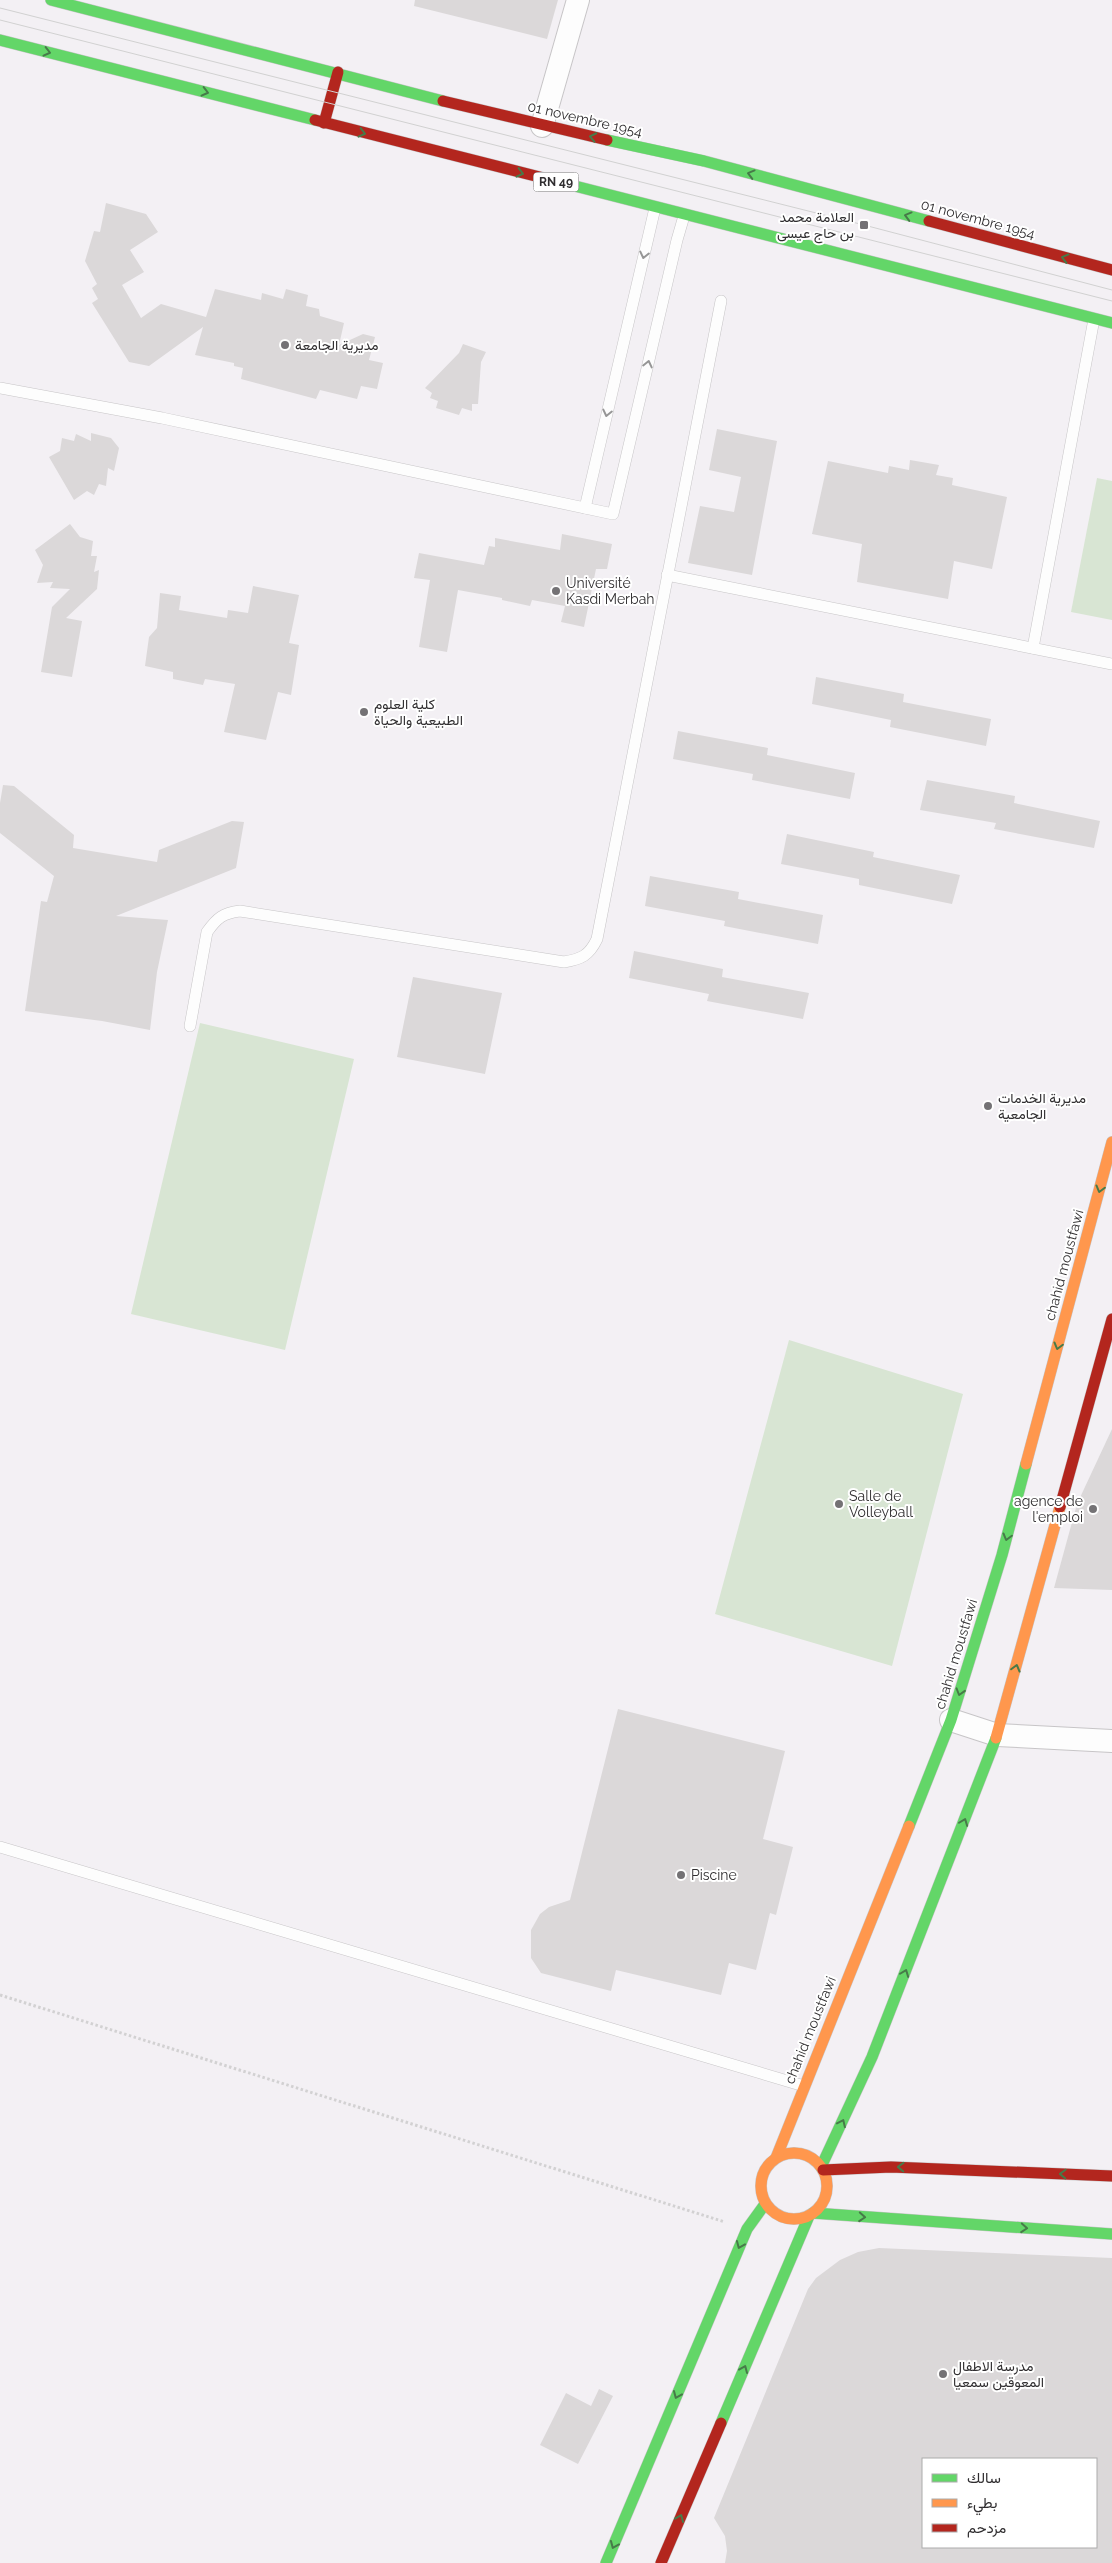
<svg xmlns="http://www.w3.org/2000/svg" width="1112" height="2563" font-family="Raleway,Vazirmatn,sans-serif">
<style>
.green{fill:#d8e5d3}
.building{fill:#dbd8d9;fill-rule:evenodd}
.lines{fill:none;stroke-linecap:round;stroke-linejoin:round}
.lane-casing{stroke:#c7c5c7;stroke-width:12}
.street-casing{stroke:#c7c5c7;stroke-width:24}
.fast-casing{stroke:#c7c5c7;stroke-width:12}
.slow-casing{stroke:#c7c5c7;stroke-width:12}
.jam-casing{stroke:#c7c5c7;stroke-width:12}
.path{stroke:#d2d1d2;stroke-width:3;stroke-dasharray:2.5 2.5;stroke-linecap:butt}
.lane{stroke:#fdfdfd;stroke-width:11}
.street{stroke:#fdfdfd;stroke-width:22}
.fast{stroke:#63d668;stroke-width:11}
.slow{stroke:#ff974d;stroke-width:11}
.jam{stroke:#b3261e;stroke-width:11}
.tram{stroke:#d1d1d1;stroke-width:1}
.oneway{stroke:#477a49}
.oneway2{stroke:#969696}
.poi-dot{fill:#747275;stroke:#fff;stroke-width:2}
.labels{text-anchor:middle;stroke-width:4;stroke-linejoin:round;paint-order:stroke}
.shield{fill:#fff;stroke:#6e6d6e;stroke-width:1}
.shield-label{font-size:12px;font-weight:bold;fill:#302e30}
.street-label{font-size:14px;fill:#302e30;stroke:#fff}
.poi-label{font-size:14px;fill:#302e30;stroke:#fff;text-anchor:start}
</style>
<rect width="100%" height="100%" fill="#f3f0f4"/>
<g class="green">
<polygon points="1097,478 1112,481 1112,620 1071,612"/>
<polygon points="200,1023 354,1059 285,1350 131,1314"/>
<polygon points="789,1340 963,1394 892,1666 715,1614"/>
</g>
<g class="building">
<polygon points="415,0 558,0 547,39 414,6"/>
<polygon points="106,203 146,214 158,232 130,250 144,272 122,285 141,318 161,304 206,317 215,289 261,300 262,293 283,299 286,289 308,295 306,306 319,309 320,316 344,323 339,345 363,334 375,337 369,360 383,363 377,389 361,386 357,399 320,390 316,399 241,379 243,368 234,366 234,363 195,355 203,327 149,366 129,362 92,303 98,299 92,288 97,284 85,261 94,231 100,232"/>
<polygon points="463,344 486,352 481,362 478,404 472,404 472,411 462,408 459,415 436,408 438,401 430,398 432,393 425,388 459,353"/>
<polygon points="717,429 777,441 752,575 688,563 700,506 734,512 741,477 709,470"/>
<polygon points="91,433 111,438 119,448 114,471 108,468 106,486 99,484 94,495 87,491 74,500 49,457 60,451 62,438 74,441 76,434 91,441"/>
<polygon points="910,460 939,465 936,475 953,478 952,485 1007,497 992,569 954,561 948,599 857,582 862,544 812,534 828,461 888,473 889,466 909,470"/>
<polygon points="70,524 80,537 93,541 91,556 97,556 94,572 99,570 97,589 66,618 82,621 72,677 41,672 52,607 70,589 50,588 53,582 37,583 43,565 35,550"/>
<polygon points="562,534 612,544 607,569 596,569 584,627 561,622 565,606 532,600 530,606 502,600 502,598 458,590 447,652 419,647 430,580 414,578 419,553 484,565 489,546 495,547 495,538 560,550"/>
<polygon points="253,586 299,595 289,643 299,645 291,695 278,692 266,740 224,732 235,684 205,679 203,685 173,679 173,672 145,666 149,637 157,628 160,593 181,596 179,610 227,618 228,610 248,613"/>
<polygon points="816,677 904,694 903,702 991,719 986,746 890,727 891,720 812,704"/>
<polygon points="678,731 768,748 767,755 855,773 850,799 752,780 753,774 673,759"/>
<polygon points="927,780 1015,796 1014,803 1100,821 1094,848 994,829 996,823 920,810"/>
<polygon points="3,785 14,786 74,835 73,848 157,862 159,850 232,821 244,822 236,868 116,916 168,920 157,972 150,1030 102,1021 25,1011 41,901 47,902 54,876 0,833 0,803"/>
<polygon points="787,834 874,852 873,857 960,875 952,904 859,885 859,879 781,864"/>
<polygon points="650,876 739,892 738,899 823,915 818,944 724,926 725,921 645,906"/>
<polygon points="634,951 723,969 722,977 809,993 803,1019 707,1001 709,994 629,978"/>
<polygon points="413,977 502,993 485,1074 397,1057"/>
<polygon points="1112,1429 1112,1590 1054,1588 1077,1504"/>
<polygon points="618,1709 785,1751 763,1839 793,1847 776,1915 770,1913 756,1970 729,1963 721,1995 616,1970 611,1991 541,1973 531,1958 531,1930 540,1914 549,1907 570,1900"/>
<path d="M879,2248L1112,2258V2563H725L727,2551L725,2536L714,2518L808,2289L816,2278L840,2260L858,2252ZM923,2459H1096V2547H923Z"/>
<polygon points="599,2389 613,2396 578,2464 540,2445 566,2393 591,2406"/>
</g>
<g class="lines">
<g class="lane-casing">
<g id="lane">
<polyline points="0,388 162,418 613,514 677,240 684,216"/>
<polyline points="585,508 655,208"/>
<polyline points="667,575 1112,664"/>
<polyline points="1033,648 1094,319"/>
<path d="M190,1026L207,932C217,918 223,913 240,911L564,962C581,959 589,956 597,939L721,301"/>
<polyline points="0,1847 804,2086"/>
</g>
</g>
<g class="street-casing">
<g id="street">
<polyline points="542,126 578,0"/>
<polyline points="951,1720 997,1735 1112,1741"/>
</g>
</g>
<g class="fast-casing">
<g id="fast">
<polyline points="51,0 443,101"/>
<polyline points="0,40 315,120"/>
<polyline points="607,140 704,161 929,221"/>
<polyline points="567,184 1112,323"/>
<polyline points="909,1826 951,1720 1002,1555 1026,1464"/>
<polyline points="821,2167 872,2057 996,1738"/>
<polyline points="813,2213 1112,2234"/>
<polyline points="721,2423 809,2216"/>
<polyline points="606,2563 747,2229 765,2204"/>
</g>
</g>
<g class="slow-casing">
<g id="slow">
<polyline points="1026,1464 1112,1142"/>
<polyline points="996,1738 1060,1507"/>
<circle cx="794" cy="2186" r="33"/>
<polyline points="776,2158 909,1826"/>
</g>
</g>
<g class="jam-casing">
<g id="jam">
<polyline points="443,101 607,140"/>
<polyline points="315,120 567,184"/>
<polyline points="324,123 338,72"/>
<polyline points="929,221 1112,270"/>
<polyline points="1060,1507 1112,1319"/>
<polyline points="823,2170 891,2167 1112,2176"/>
<polyline points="661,2563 721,2423"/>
</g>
</g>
<polyline class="path" points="0,1995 725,2222"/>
<use href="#lane" class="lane"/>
<use href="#street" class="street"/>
<use href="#fast" class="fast"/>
<use href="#slow" class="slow"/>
<use href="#jam" class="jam"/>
<g class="tram">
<polyline points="0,8 864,225 1112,290"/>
<polyline points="0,20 1112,301"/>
</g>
</g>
<defs><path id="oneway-chevron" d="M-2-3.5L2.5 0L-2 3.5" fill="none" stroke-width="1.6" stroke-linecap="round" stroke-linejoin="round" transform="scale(1.25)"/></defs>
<g class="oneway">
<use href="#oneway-chevron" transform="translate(47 52) rotate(14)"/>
<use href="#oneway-chevron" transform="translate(205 92) rotate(14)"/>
<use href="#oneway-chevron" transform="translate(362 133) rotate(14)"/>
<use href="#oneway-chevron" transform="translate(593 137) rotate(-168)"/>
<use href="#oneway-chevron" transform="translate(520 173) rotate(14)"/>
<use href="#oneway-chevron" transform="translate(751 174) rotate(-165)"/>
<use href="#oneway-chevron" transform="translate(908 216) rotate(-165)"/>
<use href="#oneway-chevron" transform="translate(1065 258) rotate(-165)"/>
<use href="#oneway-chevron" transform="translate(1100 1189) rotate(105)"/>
<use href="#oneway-chevron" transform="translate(1058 1346) rotate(105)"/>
<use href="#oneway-chevron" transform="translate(1007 1537) rotate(105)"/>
<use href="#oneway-chevron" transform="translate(1016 1668) rotate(-75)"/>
<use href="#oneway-chevron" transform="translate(960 1692) rotate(107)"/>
<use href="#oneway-chevron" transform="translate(964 1822) rotate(-69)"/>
<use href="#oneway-chevron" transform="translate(905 1973) rotate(-69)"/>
<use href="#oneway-chevron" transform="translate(842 2123) rotate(-65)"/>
<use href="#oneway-chevron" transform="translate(901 2167) rotate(-178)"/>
<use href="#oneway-chevron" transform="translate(1063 2174) rotate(-178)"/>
<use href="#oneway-chevron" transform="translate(862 2217) rotate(4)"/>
<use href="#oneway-chevron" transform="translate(1024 2228) rotate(4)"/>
<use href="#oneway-chevron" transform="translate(740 2245) rotate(113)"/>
<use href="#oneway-chevron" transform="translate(744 2369) rotate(-67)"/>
<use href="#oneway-chevron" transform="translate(677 2395) rotate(113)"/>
<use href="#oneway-chevron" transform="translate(680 2518) rotate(-67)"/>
<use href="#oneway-chevron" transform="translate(614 2545) rotate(113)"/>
</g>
<g class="oneway2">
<use href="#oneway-chevron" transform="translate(644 255) rotate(103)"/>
<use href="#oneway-chevron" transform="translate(648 364) rotate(-77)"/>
<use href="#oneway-chevron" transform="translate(607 413) rotate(103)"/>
</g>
<g class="poi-dot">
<rect x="859" y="220" width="10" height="10" rx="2.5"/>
<circle cx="285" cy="345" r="5"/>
<circle cx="556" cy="591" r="5"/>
<circle cx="364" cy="712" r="5"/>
<circle cx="988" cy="1106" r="5"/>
<circle cx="839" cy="1504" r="5"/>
<circle cx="1093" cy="1509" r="5"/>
<circle cx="681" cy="1875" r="5"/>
<circle cx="943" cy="2374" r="5"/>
</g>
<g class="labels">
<rect class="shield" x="533.5" y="172.5" width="45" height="19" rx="4"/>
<g class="shield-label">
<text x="556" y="186">RN 49</text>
</g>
<g class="street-label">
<text transform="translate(585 119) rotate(13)" y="5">01 novembre 1954</text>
<text transform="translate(978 219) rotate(15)" y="5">01 novembre 1954</text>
<text transform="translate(1064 1265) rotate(-75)" y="5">chahid moustfawi</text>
<text transform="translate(956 1654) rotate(-73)" y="5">chahid moustfawi</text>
<text transform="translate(810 2030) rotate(-68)" y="5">chahid moustfawi</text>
</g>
<g class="poi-label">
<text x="854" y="222" text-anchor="end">العلامة محمد<tspan x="854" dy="16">بن حاج عيسى</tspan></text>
<text x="295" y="350">مديرية الجامعة</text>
<text x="566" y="588">Université<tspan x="566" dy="16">Kasdi Merbah</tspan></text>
<text x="374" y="709">كلية العلوم<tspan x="374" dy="16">الطبيعية والحياة</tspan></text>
<text x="998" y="1103">مديرية الخدمات<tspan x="998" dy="16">الجامعية</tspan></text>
<text x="849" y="1501">Salle de<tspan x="849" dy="16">Volleyball</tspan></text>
<text x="1083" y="1506" text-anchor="end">agence de<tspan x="1083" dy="16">l'emploi</tspan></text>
<text x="691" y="1880">Piscine</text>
<text x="953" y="2371">مدرسة الاطفال<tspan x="953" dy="16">المعوقين سمعيا</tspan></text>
</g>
</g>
<rect x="922" y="2458" width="175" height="90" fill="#ffffff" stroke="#acabac"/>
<rect x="932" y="2474" width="25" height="8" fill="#63d668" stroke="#acabac"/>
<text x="967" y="2483" font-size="15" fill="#302e30">سالك</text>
<rect x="932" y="2499" width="25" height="8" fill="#ff974d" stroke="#acabac"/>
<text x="967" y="2508" font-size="15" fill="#302e30">بطيء</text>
<rect x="932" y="2524" width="25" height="8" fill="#b3261e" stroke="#acabac"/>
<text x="967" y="2533" font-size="15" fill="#302e30">مزدحم</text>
</svg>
